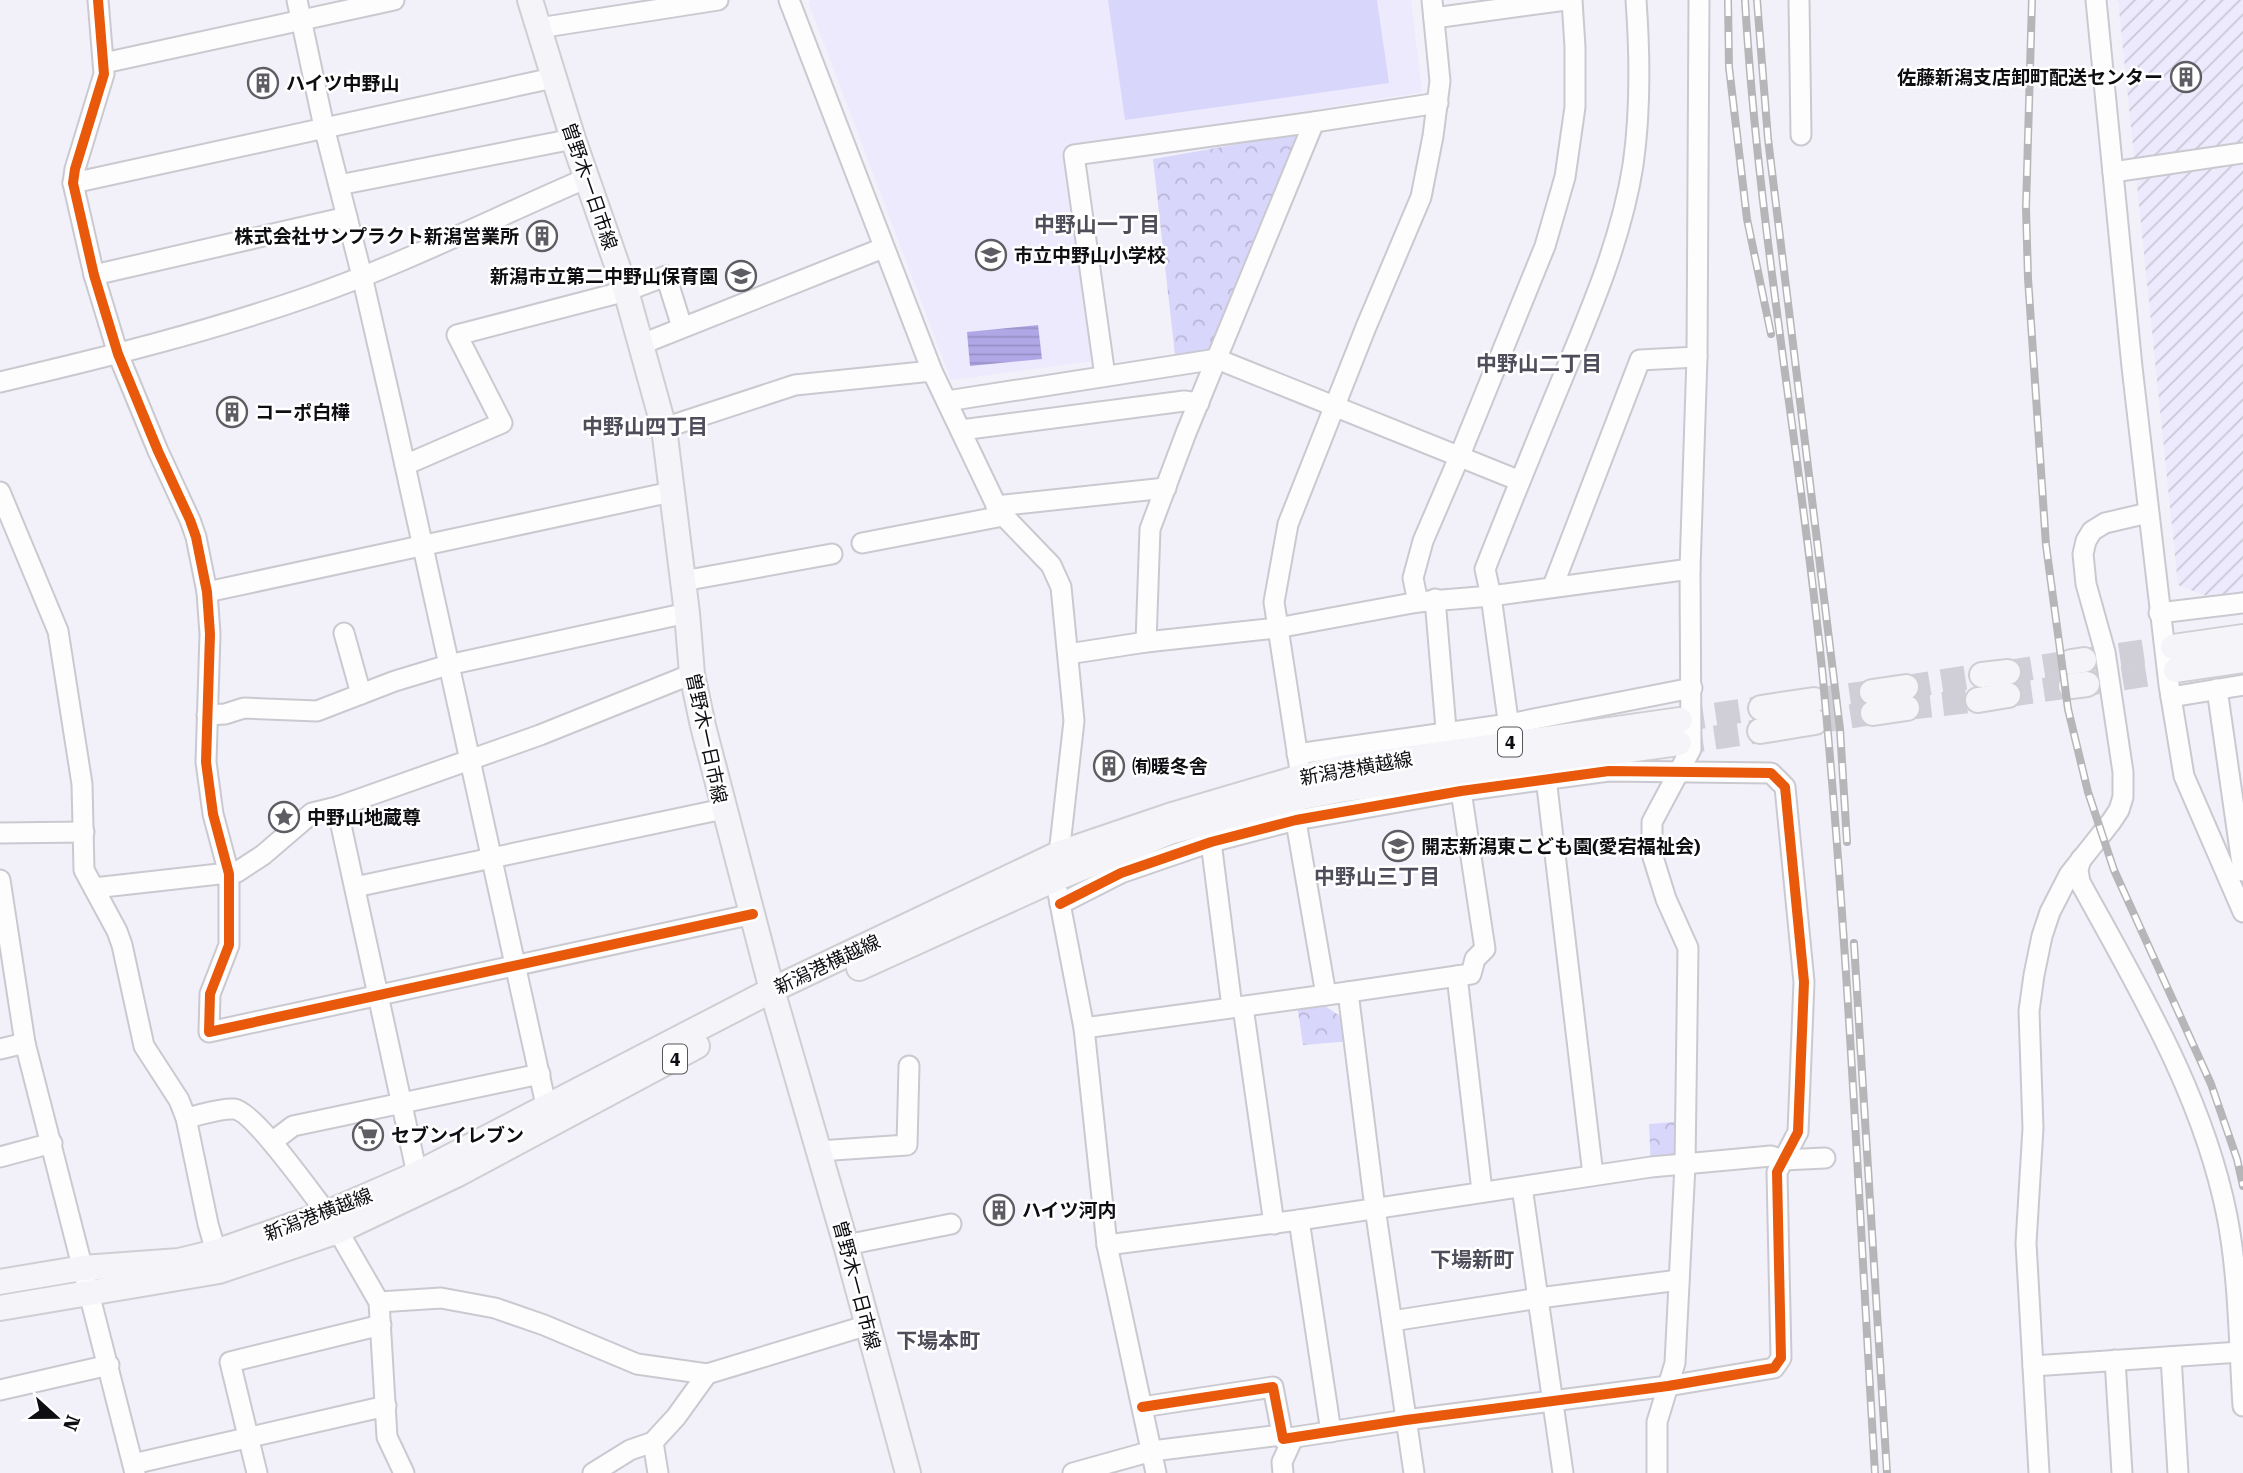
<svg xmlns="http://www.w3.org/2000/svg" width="2243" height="1473" font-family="'Roboto Serif','Noto Sans JP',serif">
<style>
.built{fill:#eceafc}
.industrial{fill:url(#industrial-furrows)}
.park{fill:url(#park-crowns)}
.pitch{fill:#d9d6fc}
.water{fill:url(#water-rules)}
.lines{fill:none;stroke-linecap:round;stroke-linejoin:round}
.major-tunnel{stroke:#d0cfd7;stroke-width:24;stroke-dasharray:24 12;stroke-linecap:butt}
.minor-casing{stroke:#cac9d0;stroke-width:23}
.major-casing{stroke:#cfcfd3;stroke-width:28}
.minor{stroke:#fdfdfe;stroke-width:19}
.major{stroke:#f5f4f9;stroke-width:24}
.rail-casing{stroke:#b6b6b8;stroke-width:8}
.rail{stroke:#fff;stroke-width:5;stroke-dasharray:16;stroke-linecap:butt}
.cycleway-casing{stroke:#fff;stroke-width:15}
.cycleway{stroke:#e8590c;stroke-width:10}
.labels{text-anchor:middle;stroke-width:5;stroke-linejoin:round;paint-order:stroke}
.shield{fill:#fff;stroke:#565659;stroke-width:2}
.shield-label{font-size:18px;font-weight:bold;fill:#0d0d12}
.poi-label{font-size:19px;font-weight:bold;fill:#0d0d12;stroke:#fff;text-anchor:start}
.street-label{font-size:19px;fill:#0d0d12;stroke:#fff}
.neighbourhood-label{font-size:21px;font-weight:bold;fill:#4e4d5a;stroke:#fff}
</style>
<defs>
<pattern id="industrial-furrows" width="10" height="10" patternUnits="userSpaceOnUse" patternTransform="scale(1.75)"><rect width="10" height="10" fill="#eceafc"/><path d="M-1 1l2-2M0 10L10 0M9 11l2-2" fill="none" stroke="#c9c8d7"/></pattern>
<pattern id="park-crowns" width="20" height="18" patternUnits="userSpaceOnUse" patternTransform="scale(1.75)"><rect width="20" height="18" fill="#d9d6fc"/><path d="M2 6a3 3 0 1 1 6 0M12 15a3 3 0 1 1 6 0" fill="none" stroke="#b9b6d7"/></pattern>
<pattern id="water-rules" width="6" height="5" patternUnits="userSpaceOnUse" patternTransform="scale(1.75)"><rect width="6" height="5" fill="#b0a8e6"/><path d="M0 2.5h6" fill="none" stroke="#968fc4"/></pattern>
</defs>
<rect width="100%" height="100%" fill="#f2f1fa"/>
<polygon class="built" points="811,0 1411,0 1422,92 1064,150 1093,361 951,380 809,4"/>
<polygon class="industrial" points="2118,0 2243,0 2243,599 2222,602 2178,585"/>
<g class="park">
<polygon points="1296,134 1298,139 1214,347 1208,351 1175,355 1153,159"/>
<polygon points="1319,1002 1349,1022 1352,1041 1303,1045 1297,1004"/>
<polygon points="1685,1121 1685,1165 1651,1167 1649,1124"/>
</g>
<polygon class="pitch" points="1108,0 1377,0 1389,83 1125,120"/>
<polygon class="water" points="1038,325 1042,359 970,366 967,332"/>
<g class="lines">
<g class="major-tunnel">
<polyline points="2084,660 2173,647"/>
<polyline points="2008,672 2071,662"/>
<polyline points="2087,684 2176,670"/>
<polyline points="1906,687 1982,675"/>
<polyline points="2008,695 2071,686"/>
<polyline points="1814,700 1872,692"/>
<polyline points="1907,708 1978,700"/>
<polyline points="1680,720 1761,708"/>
<polyline points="1815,722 1873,713"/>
<polyline points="1679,743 1760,731"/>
</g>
<g class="minor-casing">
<g id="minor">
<polyline points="98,0 104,74 75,169 73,183 94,275 118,354 158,451 190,520 196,537 207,592 210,634 206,762 213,814 229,874 229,945 210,994 209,1032 753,914"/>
<polyline points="297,0 324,127 362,276 395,420 546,1105"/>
<polyline points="789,0 932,371 999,511 1051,565 1061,587 1074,721 1058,863"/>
<polyline points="1799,0 1801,135"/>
<polyline points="2096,0 2132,367 2169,685 2184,776 2243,912"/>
<polyline points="1434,18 1566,0"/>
<polyline points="539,28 718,0"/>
<polyline points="104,63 394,0"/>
<polyline points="2113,172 2243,153"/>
<polyline points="73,183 553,78"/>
<polyline points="339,185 573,139"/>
<polyline points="94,275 347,217"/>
<polyline points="642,344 883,248"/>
<polyline points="1105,376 1074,155 1314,122 1438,103"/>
<path d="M0,382C103,358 207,332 308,297C403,264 494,218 587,178"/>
<polyline points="947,401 1217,359 1520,481"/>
<polyline points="664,428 795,385 932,371"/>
<polyline points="961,430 1184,401 1199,403"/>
<polyline points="405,465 502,423 457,335 626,291 666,276 682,327"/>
<polyline points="0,492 58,631 82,784 84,870 117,931 122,945 144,1046 179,1100 186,1118 208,1224 216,1252"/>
<polyline points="996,506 1166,488"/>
<polyline points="862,543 1003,516"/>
<polyline points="683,581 832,554"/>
<polyline points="1553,586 1640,360 1697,357"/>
<polyline points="207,592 671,492"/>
<polyline points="1435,599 1447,741"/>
<polyline points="1418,602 1413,578 1423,541 1460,455 1545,246 1565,177 1575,107 1575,47 1572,0"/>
<polyline points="2159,613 2243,603"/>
<polyline points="344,633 361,694"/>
<polyline points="1146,642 1150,529 1186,433 1314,122"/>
<polyline points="1068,654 1146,642 1277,628 1418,602 1491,596 1690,569"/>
<polyline points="2217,689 2243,871"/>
<polyline points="2171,697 2243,685"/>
<polyline points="207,715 225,714 244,708 317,711 395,681 448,665 687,613"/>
<path d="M1511,742L1491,596L1485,569C1511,503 1538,437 1565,372C1593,305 1622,236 1633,165C1641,110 1640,55 1636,0"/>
<polyline points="1297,754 1509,724 1692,688"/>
<polyline points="1301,777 1274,602 1288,524 1366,327 1421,197 1433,136 1440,81 1432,0"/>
<polyline points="1546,778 1593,1175"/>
<polyline points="337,807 417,1174"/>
<polyline points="1294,810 1326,995"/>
<polyline points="0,833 84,832"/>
<polyline points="1211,842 1232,1007"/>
<path d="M2081,859L2078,870L2080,882C2138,988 2203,1095 2227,1216C2239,1278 2239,1343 2243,1406"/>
<polyline points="0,880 25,1043 135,1473"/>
<polyline points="355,887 723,809"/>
<polyline points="94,888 237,872 263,855 312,813 337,807 540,735 692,674"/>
<polyline points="1058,893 1084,1028 1107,1245 1156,1473"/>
<polyline points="1060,904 1121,873 1211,842 1296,820 1461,791 1609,771 1771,773 1785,787 1804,982 1798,1132 1777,1172 1781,1358 1774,1368 1668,1386 1406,1420 1283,1439 1273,1387 1142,1407"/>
<polyline points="1457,976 1482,1191"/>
<polyline points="1348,992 1471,974 1475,959 1485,949 1461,791"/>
<polyline points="1243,1007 1274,1224"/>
<polyline points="1084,1028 1348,992 1375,1208 1414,1473"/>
<polyline points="0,1049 25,1043"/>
<path d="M186,1118C201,1115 220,1108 234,1109C254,1111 312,1195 327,1213"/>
<polyline points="272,1142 293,1126 540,1074"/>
<polyline points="819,1151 907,1145 909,1066"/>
<polyline points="0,1157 52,1143"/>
<polyline points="1522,1187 1563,1473"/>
<polyline points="1299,1220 1331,1432"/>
<polyline points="338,1231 379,1302 387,1437 404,1473"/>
<polyline points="846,1245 951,1224"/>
<polyline points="1107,1245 1299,1220 1651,1167 1771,1156 1782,1160 1825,1158"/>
<polyline points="379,1302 441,1298 495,1308 544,1325 637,1364 707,1374 868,1325"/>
<polyline points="1392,1321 1539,1298 1679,1280"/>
<polyline points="2171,1357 2178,1473"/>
<polyline points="2115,1360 2122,1473"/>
<polyline points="2033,1366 2240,1352"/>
<polyline points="0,1390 109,1365"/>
<polyline points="653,1442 658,1473"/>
<polyline points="133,1464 386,1406"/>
<polyline points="257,1473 230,1362 381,1325"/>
<polyline points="593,1473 630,1450 653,1442 676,1417 707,1374"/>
<polyline points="1073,1473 1152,1451 1281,1435"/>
<polyline points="1283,1473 1282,1462 1293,1438"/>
<polyline points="1657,1473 1657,1422 1675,1363 1685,1165 1688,948 1666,899 1652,854 1652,822 1691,749 1690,569 1697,357 1699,0"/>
<polyline points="2039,1473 2026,1243 2033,1128 2029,1011 2034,975 2042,936 2050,912 2069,875 2111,822 2119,810 2123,797 2123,772 2105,652 2086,584 2083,554 2086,541 2092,531 2105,523 2148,513"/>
</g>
</g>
<g class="major-casing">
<g id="major">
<polyline points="530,0 573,139 626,291 664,428 687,613 692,674 703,726 772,990 846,1245 908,1473"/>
<polyline points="2173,647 2243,637"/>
<polyline points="2071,662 2084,660"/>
<polyline points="2176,670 2243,660"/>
<polyline points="1982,675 2008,672"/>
<polyline points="2071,686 2087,684"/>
<polyline points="1872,692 1906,687"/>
<polyline points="1978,700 2008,695"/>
<polyline points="1761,708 1814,700"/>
<polyline points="1873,713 1907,708"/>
<polyline points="1760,731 1815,722"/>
<polyline points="859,968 1055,879 1170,832 1292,799 1345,789 1679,743"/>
<polyline points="0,1282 83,1268 179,1261 216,1252 327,1213 417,1174 772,990 1060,853 1169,816 1301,777 1341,768 1680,720"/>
<polyline points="0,1308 219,1271 338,1231 458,1174 697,1046"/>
</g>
</g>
<use href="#minor" class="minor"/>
<use href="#major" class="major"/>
<g class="rail-casing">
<g id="rail">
<polyline points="1728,0 1729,67 1747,219 1771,334"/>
<path d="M1745,0C1758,228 1801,453 1823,679C1848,943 1859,1208 1875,1473"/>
<polyline points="1757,0 1768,139 1840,729 1847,842"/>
<polyline points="2032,0 2026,208 2028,278 2046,545 2068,709 2088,792 2114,870 2211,1084 2237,1159 2243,1186"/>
<polyline points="1854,943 1887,1473"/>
</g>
</g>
<use href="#rail" class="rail"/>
<g class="cycleway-casing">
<g id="cycleway">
<polyline points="98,0 104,74 75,169 73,183 94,275 118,354 158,451 190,520 196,537 207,592 210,634 206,762 213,814 229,874 229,945 210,994 209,1032 753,914"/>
<polyline points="1060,904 1121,873 1211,842 1296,820 1461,791 1609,771 1771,773 1785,787 1804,982 1798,1132 1777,1172 1781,1358 1774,1368 1668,1386 1406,1420 1283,1439 1273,1387 1142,1407"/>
</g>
</g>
<use href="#cycleway" class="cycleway"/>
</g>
<defs>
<g id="building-ring" transform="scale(1.575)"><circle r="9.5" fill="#fff" stroke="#5d5d63" stroke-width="1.5"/><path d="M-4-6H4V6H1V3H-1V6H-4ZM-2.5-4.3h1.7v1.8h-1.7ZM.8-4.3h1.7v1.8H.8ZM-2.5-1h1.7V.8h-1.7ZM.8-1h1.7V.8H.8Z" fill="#5d5d63"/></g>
<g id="school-ring" transform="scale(1.575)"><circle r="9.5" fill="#fff" stroke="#5d5d63" stroke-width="1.5"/><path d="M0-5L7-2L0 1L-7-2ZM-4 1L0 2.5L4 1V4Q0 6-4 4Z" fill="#5d5d63"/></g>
<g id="sight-ring" transform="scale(1.575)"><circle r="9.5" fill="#fff" stroke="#5d5d63" stroke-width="1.5"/><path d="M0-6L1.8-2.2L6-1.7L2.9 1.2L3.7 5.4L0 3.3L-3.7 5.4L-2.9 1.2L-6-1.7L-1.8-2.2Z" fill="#5d5d63"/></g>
<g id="supermarket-ring" transform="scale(1.575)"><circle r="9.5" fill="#fff" stroke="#5d5d63" stroke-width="1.5"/><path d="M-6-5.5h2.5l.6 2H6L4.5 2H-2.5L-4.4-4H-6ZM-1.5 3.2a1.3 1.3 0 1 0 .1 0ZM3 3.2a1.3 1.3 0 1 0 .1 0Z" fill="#5d5d63"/></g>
</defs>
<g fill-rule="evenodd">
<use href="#building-ring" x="2186" y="77"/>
<use href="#building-ring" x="263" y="83"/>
<use href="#building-ring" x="542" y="236"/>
<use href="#school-ring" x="991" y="255"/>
<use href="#school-ring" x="741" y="276"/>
<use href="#building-ring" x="232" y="412"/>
<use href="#building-ring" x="1109" y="766"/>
<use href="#sight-ring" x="284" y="817"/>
<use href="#school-ring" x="1398" y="846"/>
<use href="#supermarket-ring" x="368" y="1135"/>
<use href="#building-ring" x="999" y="1210"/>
</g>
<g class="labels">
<g class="shield">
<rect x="1498" y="727.5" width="24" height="29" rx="5"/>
<rect x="663" y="1044.5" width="24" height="29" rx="5"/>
</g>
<g class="shield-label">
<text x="1510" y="748">4</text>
<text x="675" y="1065">4</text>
</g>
<g class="poi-label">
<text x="2163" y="84" text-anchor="end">佐藤新潟支店卸町配送センター</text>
<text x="286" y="90">ハイツ中野山</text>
<text x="519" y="243" text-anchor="end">株式会社サンプラクト新潟営業所</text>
<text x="1014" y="262">市立中野山小学校</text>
<text x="718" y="283" text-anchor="end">新潟市立第二中野山保育園</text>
<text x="255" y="419">コーポ白樺</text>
<text x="1132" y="773">㈲暖冬舎</text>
<text x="307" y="824">中野山地蔵尊</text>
<text x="1421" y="853">開志新潟東こども園(愛宕福祉会)</text>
<text x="391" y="1142">セブンイレブン</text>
<text x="1022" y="1217">ハイツ河内</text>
</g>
<g class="street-label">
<text transform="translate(590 186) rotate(71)" y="7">曽野木一日市線</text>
<text transform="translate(707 738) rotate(78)" y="7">曽野木一日市線</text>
<text transform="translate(1356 768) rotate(-10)" y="7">新潟港横越線</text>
<text transform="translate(827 964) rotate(-25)" y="7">新潟港横越線</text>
<text transform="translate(318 1214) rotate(-21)" y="7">新潟港横越線</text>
<text transform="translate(857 1285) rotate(75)" y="7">曽野木一日市線</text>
</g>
<g class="neighbourhood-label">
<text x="1097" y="232">中野山一丁目</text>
<text x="1539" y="371">中野山二丁目</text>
<text x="645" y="434">中野山四丁目</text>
<text x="1377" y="884">中野山三丁目</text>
<text x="1472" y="1267">下場新町</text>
<text x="938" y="1348">下場本町</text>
</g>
</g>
<g transform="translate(56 1417) rotate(111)" stroke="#ffffff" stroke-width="5" paint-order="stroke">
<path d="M0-5L12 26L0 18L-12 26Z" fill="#0d0d12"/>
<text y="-10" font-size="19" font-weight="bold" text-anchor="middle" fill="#0d0d12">N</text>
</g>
</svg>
